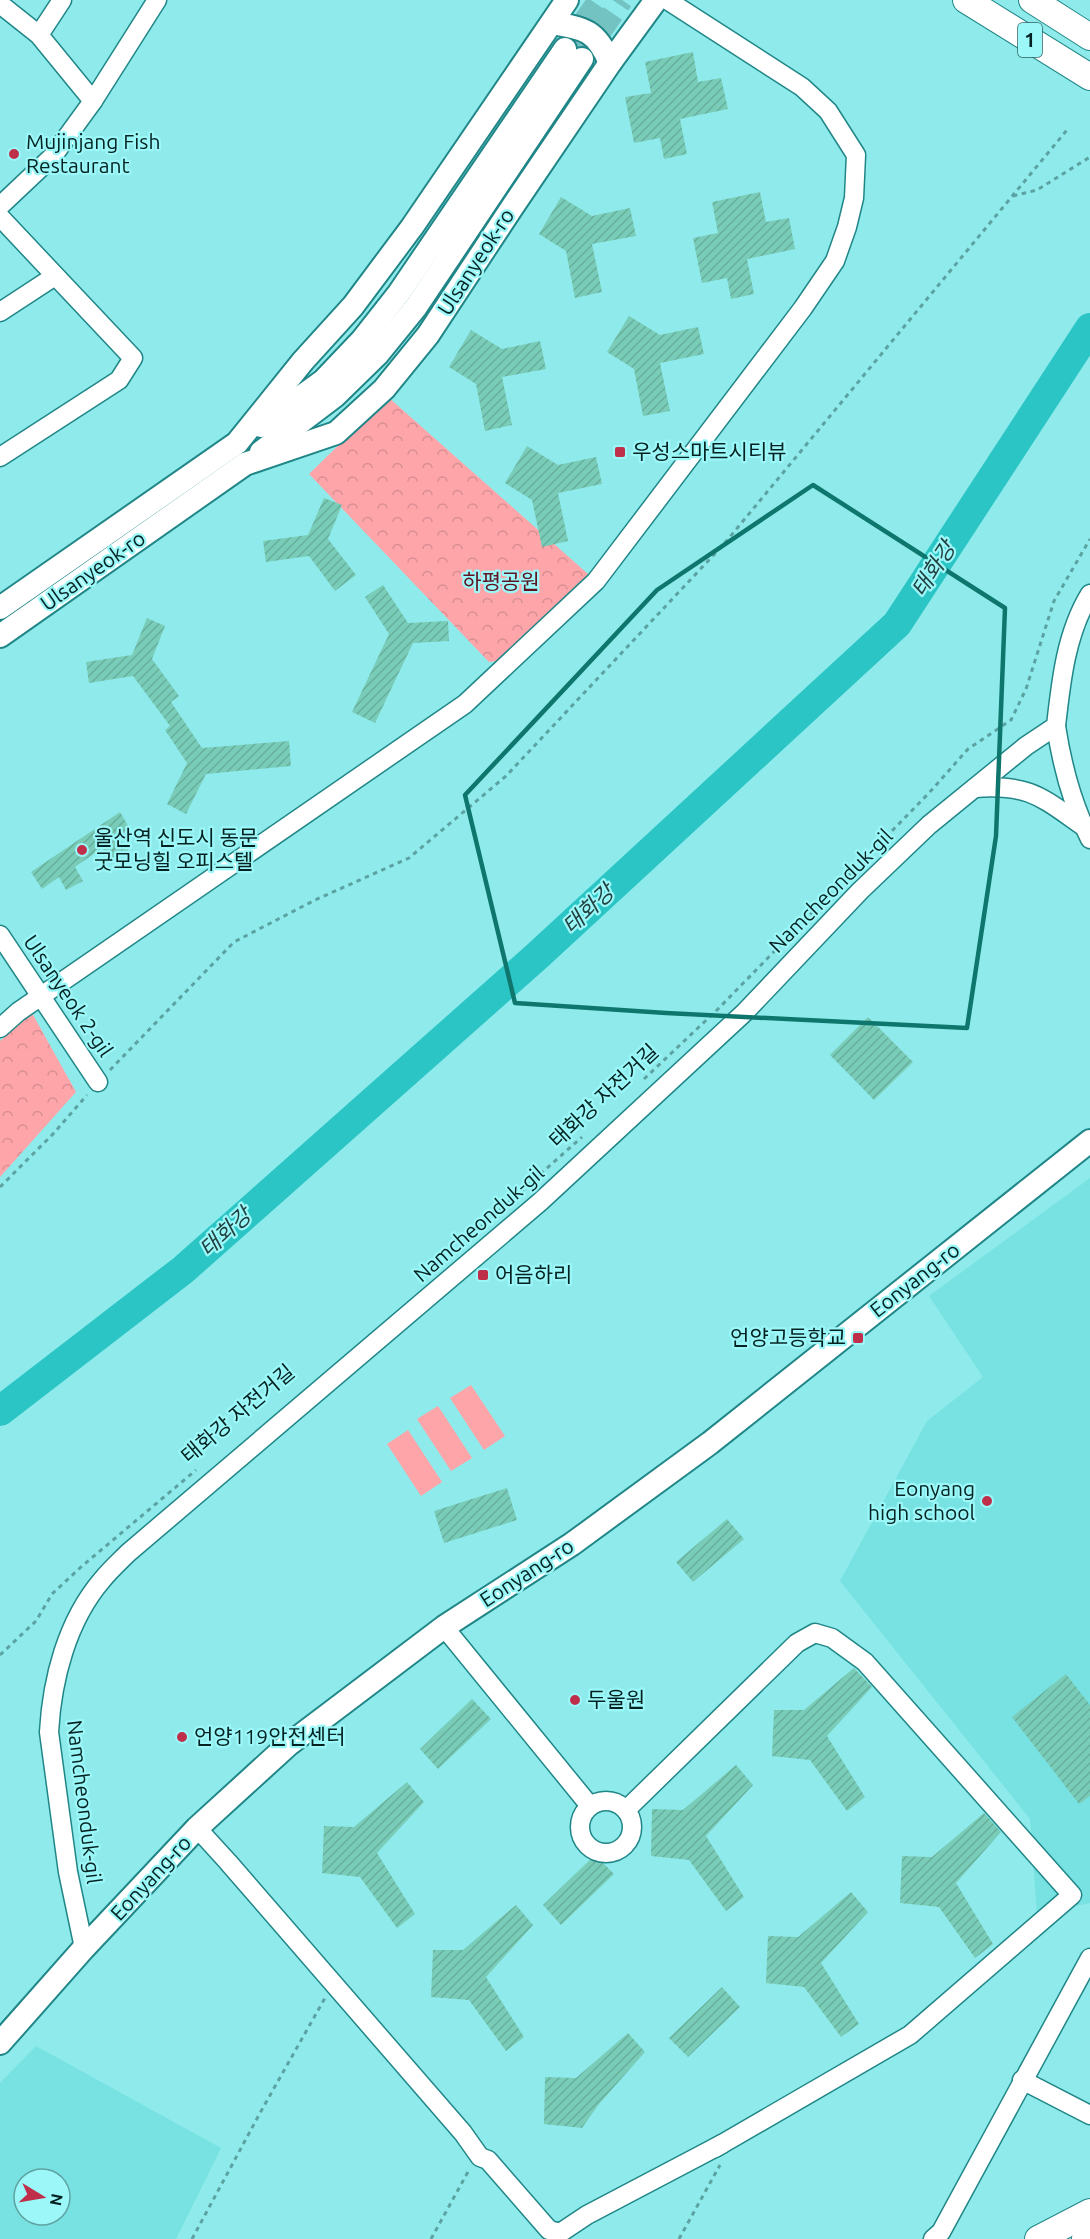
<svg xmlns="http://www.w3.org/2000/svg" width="1090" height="2239" font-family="Ubuntu,'Noto Sans KR',sans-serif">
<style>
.built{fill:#78e1e1;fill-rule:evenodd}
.park{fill:url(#park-crowns)}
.pitch{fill:#fea5aa}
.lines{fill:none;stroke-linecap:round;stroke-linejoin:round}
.river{stroke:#2cc5c6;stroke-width:30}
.building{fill:url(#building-hatch)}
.major-tunnel{stroke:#73c3c3;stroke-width:22;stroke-dasharray:22 11;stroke-linecap:butt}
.minor-casing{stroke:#218687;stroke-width:21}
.major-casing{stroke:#218687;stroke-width:26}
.highway-casing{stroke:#218687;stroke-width:28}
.path{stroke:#5ca2a2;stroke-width:3;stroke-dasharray:4.5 4.5;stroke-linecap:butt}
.minor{stroke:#fff;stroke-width:18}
.major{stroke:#fff;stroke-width:22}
.highway{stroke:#fff;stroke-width:26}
.marked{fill:none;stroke:#0f766e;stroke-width:4.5;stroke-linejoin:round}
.poi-dot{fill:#c02f4a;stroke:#9cf8f8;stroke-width:2}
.labels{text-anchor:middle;stroke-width:4.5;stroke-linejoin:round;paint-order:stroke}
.shield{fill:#9cf8f8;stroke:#326262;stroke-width:1.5}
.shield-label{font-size:20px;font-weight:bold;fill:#042222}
.poi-label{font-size:21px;fill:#042222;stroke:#9cf8f8;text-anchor:start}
.street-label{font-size:21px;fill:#042222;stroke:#9cf8f8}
.park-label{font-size:21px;fill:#5f1220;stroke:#9cf8f8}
.water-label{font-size:22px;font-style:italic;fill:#234141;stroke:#9cf8f8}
</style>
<defs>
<pattern id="park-crowns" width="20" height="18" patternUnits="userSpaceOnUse" patternTransform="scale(1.5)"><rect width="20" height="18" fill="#fea5aa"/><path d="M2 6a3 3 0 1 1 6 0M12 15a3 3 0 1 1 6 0" fill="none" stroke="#d88e92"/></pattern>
<pattern id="building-hatch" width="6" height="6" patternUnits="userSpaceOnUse" patternTransform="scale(1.5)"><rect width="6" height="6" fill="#79ccb7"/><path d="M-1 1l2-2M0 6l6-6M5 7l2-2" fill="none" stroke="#67af9d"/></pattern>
</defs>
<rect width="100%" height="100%" fill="#8febeb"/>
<g class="built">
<polygon points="1090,1178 1090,1903 1037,1914 1030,1819 840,1581 927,1421 983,1377 929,1296"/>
<path d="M36,2046L221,2148L176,2239H0V2083ZM24,2179H60V2215H24Z"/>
</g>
<g class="park">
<polygon points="388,397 588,574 557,617 513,659 489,662 309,474"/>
<polygon points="32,1013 76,1092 0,1177 0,1041"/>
</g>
<g class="pitch">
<polygon points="471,1385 505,1436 484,1450 450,1398"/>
<polygon points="438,1406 472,1458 451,1471 417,1419"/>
<polygon points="408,1430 442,1482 421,1496 387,1444"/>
</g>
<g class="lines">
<polyline class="river" points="0,1411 184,1269 536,957 897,624 1090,328"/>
</g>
<g class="building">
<polygon points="693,52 698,82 721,78 728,109 680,119 687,154 664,159 660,138 634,143 625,97 651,93 645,62"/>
<polygon points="760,192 766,222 789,218 795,249 747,259 754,294 731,299 727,278 702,283 693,238 718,233 712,202"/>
<polygon points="561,197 592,216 630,208 636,236 592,244 602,292 575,298 566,251 539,234"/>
<polygon points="629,316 660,335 698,327 704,354 660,363 670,411 643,416 634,369 607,352"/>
<polygon points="471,330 502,349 540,341 546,369 502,377 512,425 485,431 476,384 449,367"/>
<polygon points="527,446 558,465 596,457 602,484 558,493 568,541 542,547 532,500 505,483"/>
<polygon points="324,498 342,505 328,539 356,575 335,591 309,556 266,562 263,541 308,535"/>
<polygon points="383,585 408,623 448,621 449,641 413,643 375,723 352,712 389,634 365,597"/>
<polygon points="147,618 165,626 152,659 179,696 171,702 202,748 289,741 291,766 206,774 186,814 167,804 187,763 165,730 170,726 133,676 89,683 86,662 132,655"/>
<polygon points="120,812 130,829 118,837 129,851 112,863 102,848 75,867 83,881 66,890 59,877 42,889 31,872"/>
<polygon points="868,1017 913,1062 874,1100 830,1055"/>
<polygon points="507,1488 517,1520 444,1543 434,1511"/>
<polygon points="727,1519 744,1539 693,1582 676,1562"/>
<polygon points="854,1668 872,1687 827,1736 865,1797 847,1811 810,1760 772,1756 774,1710 804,1710"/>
<polygon points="1066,1674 1090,1705 1090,1796 1079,1804 1012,1717"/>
<polygon points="472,1699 491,1719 438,1769 420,1749"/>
<polygon points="736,1765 753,1785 706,1836 744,1897 726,1911 689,1860 651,1856 652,1809 683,1810"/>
<polygon points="407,1782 424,1802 377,1853 415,1914 397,1928 360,1877 322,1873 324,1826 354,1827"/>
<polygon points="984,1813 1001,1832 956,1883 993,1944 975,1958 939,1907 900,1903 902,1856 932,1857"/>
<polygon points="595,1855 614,1874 561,1925 543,1905"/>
<polygon points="851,1892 868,1912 821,1963 859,2024 841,2037 804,1987 766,1983 768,1936 798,1937"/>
<polygon points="516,1905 533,1925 486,1977 524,2037 506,2051 469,2000 431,1997 433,1950 463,1950"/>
<polygon points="722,1987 740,2007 688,2057 669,2038"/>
<polygon points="628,2033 645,2052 599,2104 582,2128 544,2124 545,2077 576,2078"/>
</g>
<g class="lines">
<g class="major-tunnel">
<polyline points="565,49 599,0"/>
<polyline points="582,59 622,0"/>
</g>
<g class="minor-casing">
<g id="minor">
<polyline points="0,4 39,35 93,101"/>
<polyline points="39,35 62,0"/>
<polyline points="0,206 53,156 93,101 157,0"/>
<polyline points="0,217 133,358 119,380 0,457"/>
<polyline points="0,312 55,276"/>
<path d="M1056,726C1062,765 1072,804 1090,839"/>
<path d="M975,788C1030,784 1041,797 1083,826"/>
<polyline points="0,935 98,1082"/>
<polyline points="0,1028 18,1012 465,704 596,581 803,308 835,261 847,227 854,198 856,155 828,111 802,87 667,0"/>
<polyline points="444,1627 590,1806"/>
<circle cx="606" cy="1827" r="26"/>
<polyline points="626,1810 797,1643 815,1633 832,1638 865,1662 1072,1895 910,2035 715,2148"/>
<polyline points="197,1828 228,1862 463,2133 480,2157 488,2160 549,2230 560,2233 587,2215 722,2144"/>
<path d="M84,1948L68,1872L49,1732C52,1679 67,1621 102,1580C110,1570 119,1562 128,1553L540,1202L745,1012L860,891L929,825L1026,746L1056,726C1061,681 1066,633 1090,594"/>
<polyline points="1022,2080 1090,2115"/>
<polyline points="933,2239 941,2232 1090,1958"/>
</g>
</g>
<g class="major-casing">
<g id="major">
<path d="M552,23C585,28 597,31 610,63"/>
<polyline points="261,426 323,381 362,340 399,293 565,49"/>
<polyline points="261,452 335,396 377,355 416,307 582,59"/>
<polyline points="0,608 237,443 303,361 353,306 412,227 567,0"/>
<polyline points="0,636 245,464 336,433 384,389 428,335 513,206 610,63 656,0"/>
<polyline points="0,2043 84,1948 197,1828 288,1745 444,1627 572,1544 710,1443 1090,1141"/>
</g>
</g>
<g class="highway-casing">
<g id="highway">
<polyline points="966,0 1090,77"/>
<polyline points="1032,0 1090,37"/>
<polyline points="1038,2239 1090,2212"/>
<polyline points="1085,2239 1090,2237"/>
</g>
</g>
<g class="path">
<polyline points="1013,196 1037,190 1090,157"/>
<polyline points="110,1070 234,942 315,900 409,858 506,776 724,544 1067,130"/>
<polyline points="644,1079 718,1009 929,793 968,749 1011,720 1026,689 1054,601 1090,539"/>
<polyline points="0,1187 53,1134 87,1095"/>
<polyline points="473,1234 582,1137"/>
<polyline points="0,1655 36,1621 52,1594 81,1567 196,1470"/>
<polyline points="192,2239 260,2113 325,1998"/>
<polyline points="431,2239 469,2170"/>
<polyline points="679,2239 720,2165"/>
</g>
<use href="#minor" class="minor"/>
<use href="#major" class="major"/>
<use href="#highway" class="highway"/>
</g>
<path class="marked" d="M813,485L1005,608L996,836L967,1028L666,1013L515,1003L465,795L657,590Z"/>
<g class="poi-dot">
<circle cx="14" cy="154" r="6"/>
<rect x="614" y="446" width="12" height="12" rx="3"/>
<circle cx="82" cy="850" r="6"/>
<rect x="477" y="1269" width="12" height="12" rx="3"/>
<rect x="852" y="1332" width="12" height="12" rx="3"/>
<circle cx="987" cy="1501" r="6"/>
<circle cx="575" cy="1700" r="6"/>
<circle cx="182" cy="1737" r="6"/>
</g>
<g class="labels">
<rect class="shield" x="1018" y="23" width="24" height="34" rx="4.5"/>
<g class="shield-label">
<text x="1030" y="47">1</text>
</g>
<g class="poi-label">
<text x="26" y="149">Mujinjang Fish<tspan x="26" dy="24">Restaurant</tspan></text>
<text x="632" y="459">우성스마트시티뷰</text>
<text x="94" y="845">울산역 신도시 동문<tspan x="94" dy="24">굿모닝힐 오피스텔</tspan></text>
<text x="495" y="1282">어음하리</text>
<text x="846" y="1345" text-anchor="end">언양고등학교</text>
<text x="975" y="1496" text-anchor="end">Eonyang<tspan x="975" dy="24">high school</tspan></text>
<text x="587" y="1707">두울원</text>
<text x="194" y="1744">언양119안전센터</text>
</g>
<g class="street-label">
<text transform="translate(476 262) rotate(-57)" y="7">Ulsanyeok-ro</text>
<text transform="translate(93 571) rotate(-35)" y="7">Ulsanyeok-ro</text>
<text transform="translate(831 891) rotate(-45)" y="7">Namcheonduk-gil</text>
<text transform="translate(68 996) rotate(56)" y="7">Ulsanyeok 2-gil</text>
<text transform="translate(604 1096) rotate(-43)" y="7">태화강 자전거길</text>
<text transform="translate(479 1224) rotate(-41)" y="7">Namcheonduk-gil</text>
<text transform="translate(915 1280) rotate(-38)" y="7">Eonyang-ro</text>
<text transform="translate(238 1414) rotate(-40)" y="7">태화강 자전거길</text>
<text transform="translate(527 1573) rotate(-33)" y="7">Eonyang-ro</text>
<text transform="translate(84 1802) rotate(83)" y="7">Namcheonduk-gil</text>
<text transform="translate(151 1878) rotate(-47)" y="7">Eonyang-ro</text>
</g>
<g class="park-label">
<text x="501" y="589">하평공원</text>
</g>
<g class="water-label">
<text transform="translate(933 569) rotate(-57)" y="8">태화강</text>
<text transform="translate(588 909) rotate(-43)" y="8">태화강</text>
<text transform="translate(225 1232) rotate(-42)" y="8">태화강</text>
</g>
</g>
<g transform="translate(42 2197) rotate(101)"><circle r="28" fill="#9cf8f8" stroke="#5fa2a2" stroke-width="1.5"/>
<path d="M0-4.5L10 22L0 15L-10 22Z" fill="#c02f4a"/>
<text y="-9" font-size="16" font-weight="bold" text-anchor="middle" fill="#042222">N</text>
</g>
</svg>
